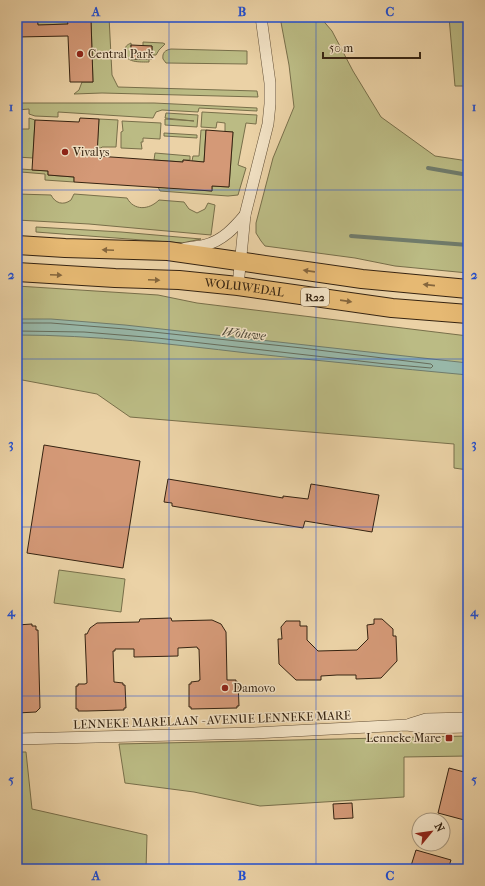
<svg xmlns="http://www.w3.org/2000/svg" width="485" height="886" font-family="'IM FELL French Canon',serif">
<style>
.green{fill:#bbbb84;stroke:#786f4a}
.water{fill:#98b7a8;stroke:#707c6c}
.lines{fill:none;stroke-linecap:round;stroke-linejoin:round}
.shore{stroke:#666d5c;stroke-width:1}
.stream{stroke:#707c6c;stroke-width:4}
.building{fill:#d49977;stroke:#352311}
.minor-casing{stroke:#624f36;stroke-width:12}
.trunk-casing{stroke:#352311;stroke-width:20}
.minor{stroke:#f2e2c5;stroke-width:11}
.trunk{stroke:#e6b973;stroke-width:18}
.oneway{fill:#85663d}
.grid{fill:none;stroke:#1d4ed8;stroke-width:1;stroke-opacity:0.55}
.poi-dot{fill:#8f2418;stroke:#f2e2c5;stroke-width:1.5}
.labels{text-anchor:middle;stroke-width:3;stroke-linejoin:round;paint-order:stroke}
.shield{fill:#f2e2c5;stroke:#6e5c47;stroke-width:1}
.shield-label{font-size:11px;font-weight:bold;fill:#352311}
.poi-label{font-size:12px;fill:#352311;stroke:#f2e2c5;text-anchor:start}
.street-label{font-size:12px;fill:#352311;stroke:#f2e2c5}
.water-label{font-size:13px;font-style:italic;fill:#4e4837;stroke:#f2e2c5}
.neatline{fill:none;stroke:#1d4ed8;stroke-width:1.5}
.grid-label{font-size:13px;text-anchor:middle;font-weight:bold;fill:#1d4ed8}
</style>
<rect width="100%" height="100%" fill="#ebd2a6"/>
<filter id="stains"><feTurbulence type="fractalNoise" baseFrequency=".005" numOctaves="4"/><feColorMatrix values="0 0 0 0 .2 0 0 0 0 .09 0 0 0 0 .02 0 0 0 .5 -.17"/></filter>
<radialGradient id="worn" r=".72"><stop offset=".6" stop-color="#630" stop-opacity="0"/><stop offset="1" stop-color="#630" stop-opacity=".3"/></radialGradient>
<g class="green">
<polygon points="37,17 109,17 112,75 118,87 257,91 258,97 102,93 74,94 79,90 82,82 93,82 91,20 68,21 68,24 38,25"/>
<polygon points="280,17 320,17 332,31 353,71 381,117 435,156 468,161 468,273 395,266 355,258 265,246 261,241 256,233 256,223 273,158 294,107 289,65"/>
<polygon points="449,17 468,17 468,86 455,86"/>
<polygon points="143,42 163,43 165,44 159,50 156,55 152,55 152,46 143,46"/>
<path d="M131,43V59H149V62C140,62 124,63 125,51C125,46 127,45 131,43Z"/>
<path d="M171,49L247,51V64L166,63L163,59C162,53 165,50 171,49Z"/>
<polygon points="17,103 154,103 257,108 257,111 199,108 198,112 162,110 156,112 153,118 58,112 58,117 35,116 29,114 29,109 17,110"/>
<polygon points="202,112 257,115 256,124 246,123 238,165 246,168 238,195 228,196 160,191 158,187 212,191 212,186 229,187 233,132 225,132 225,123 217,122 216,128 201,127"/>
<polygon points="166,113 198,115 197,127 165,125 165,119 194,121 165,118"/>
<polygon points="29,118 35,120 33,158 17,157 17,152 20,151 19,129 29,129"/>
<polygon points="99,119 118,120 116,147 102,147 101,148 97,148"/>
<polygon points="122,121 161,123 160,139 143,138 143,142 141,142 142,149 121,148 121,132 123,131"/>
<polygon points="201,130 206,130 204,162 192,161 193,156 199,156"/>
<polygon points="164,133 197,135 197,138 164,136"/>
<polygon points="155,153 190,156 190,160 183,160 183,162 154,160"/>
<polygon points="21,169 48,171 48,175 74,177 74,182 45,180 45,174 21,172"/>
<path d="M17,194L51,195C55,203 63,206 71,200L74,194L127,198C134,211 149,210 159,200L184,202L189,209L197,213L205,209L208,203L215,205L211,235L89,224L17,220Z"/>
<polygon points="36,227 121,232 201,239 182,243 36,232"/>
<polygon points="17,286 158,295 197,303 468,336 468,470 454,468 454,444 130,417 97,394 17,379"/>
<polygon points="59,570 125,579 121,612 54,603"/>
<polygon points="468,736 468,756 404,757 404,797 260,806 194,792 125,783 119,744"/>
<polygon points="17,752 26,752 32,809 147,835 146,869 17,869"/>
</g>
<path class="water" d="M17,319H51L125,325L468,363V375C394,368 321,361 247,353C171,344 94,335 17,335Z"/>
<g class="lines">
<polyline class="shore" points="17,323 51,323 125,329 302,348 431,364 433,366 431,368 386,364 157,338 84,332 17,331"/>
<g class="stream">
<polyline points="428,168 468,175"/>
<polyline points="351,236 468,245"/>
</g>
</g>
<g class="building">
<polygon points="17,17 37,17 38,25 68,24 67,21 91,20 93,82 70,82 68,36 17,37"/>
<polygon points="131,45 152,46 152,59 131,59"/>
<polygon points="80,118 99,119 97,156 183,162 183,160 204,162 206,130 233,132 229,187 212,186 212,191 74,182 74,177 48,175 48,171 32,170 35,120 79,122"/>
<polygon points="44,445 140,461 123,568 27,553"/>
<polygon points="168,479 283,498 283,496 308,499 311,484 379,495 372,532 305,521 303,528 172,506 172,503 164,502"/>
<polygon points="171,618 172,621 212,620 221,624 226,632 227,680 236,680 236,682 238,682 239,706 237,706 237,708 191,709 191,707 189,707 189,684 191,684 191,682 199,681 199,680 200,680 199,649 198,649 197,647 178,648 178,656 134,657 134,649 115,649 115,651 113,651 114,682 123,683 123,685 125,685 126,708 124,708 124,710 87,711 78,711 78,709 76,709 76,686 78,686 78,684 85,684 87,683 85,634 87,634 90,628 97,623 139,622 140,619"/>
<polygon points="374,619 382,619 393,629 393,636 396,636 397,661 381,678 356,679 356,675 337,675 321,676 321,680 296,680 279,664 278,639 282,639 281,627 286,621 300,621 300,626 307,626 307,640 318,651 357,650 368,639 367,625 374,624"/>
<polygon points="32,624 32,626 36,626 36,630 38,630 40,708 36,712 17,713 17,625"/>
<polygon points="449,768 468,773 468,821 438,813"/>
<polygon points="352,803 353,818 334,819 333,804"/>
<polygon points="416,850 451,860 448,869 410,869"/>
</g>
<g class="lines">
<g class="minor-casing">
<g id="minor">
<path d="M183,249C190,247 198,247 205,245C222,241 234,228 245,215"/>
<polyline points="238,286 245,215 268,124 270,104 270,83 261,17"/>
<polyline points="410,724 426,719 468,718"/>
<polyline points="17,739 254,733 407,725 426,728 468,727"/>
</g>
</g>
<g class="trunk-casing">
<g id="trunk">
<polyline points="17,245 65,248 168,251 362,279 468,289"/>
<path id="s1" d="M17,272L115,278L179,280L238,286L392,308L468,314"/>
</g>
</g>
<use href="#minor" class="minor"/>
<use href="#trunk" class="trunk"/>
</g>
<defs><path id="oneway-solid" d="M-6-.8H1V-3.2L6.5 0L1 3.2V.8H-6Z"/></defs>
<g class="oneway">
<use href="#oneway-solid" transform="translate(108 250) rotate(-178)"/>
<use href="#oneway-solid" transform="translate(309 271) rotate(-172)"/>
<use href="#oneway-solid" transform="translate(56 275) rotate(3)"/>
<use href="#oneway-solid" transform="translate(154 280) rotate(2)"/>
<use href="#oneway-solid" transform="translate(429 285) rotate(-174)"/>
<use href="#oneway-solid" transform="translate(346 301) rotate(8)"/>
</g>
<path class="grid" d="M169,17V869M316,17V869M17,190H468M17,359H468M17,527H468M17,696H468"/>
<g class="poi-dot">
<circle cx="80" cy="54" r="4"/>
<circle cx="65" cy="152" r="4"/>
<circle cx="225" cy="688" r="4"/>
<rect x="445" y="734" width="8" height="8" rx="2"/>
</g>
<g class="labels">
<rect class="shield" x="301" y="288" width="28" height="18" rx="3"/>
<g class="shield-label">
<text x="315" y="301">R22</text>
</g>
<g class="poi-label">
<text x="88" y="58">Central Park</text>
<text x="73" y="156">Vivalys</text>
<text x="233" y="692">Damovo</text>
<text x="441" y="742" text-anchor="end">Lenneke Mare</text>
</g>
<g class="street-label">
<text dy="4" stroke="none"><textPath href="#s1" startOffset="228">WOLUWEDAL</textPath></text>
<text transform="translate(212 720) rotate(-2)" y="4">LENNEKE MARELAAN - AVENUE LENNEKE MARE</text>
</g>
<g class="water-label">
<text transform="translate(244 333) rotate(6)" y="5">Woluwe</text>
</g>
</g>
<rect width="485" height="886" fill="none" stroke="#ebd2a6" stroke-width="44"/>
<g transform="translate(431 832) rotate(61)"><circle r="19" fill="#f2e2c5" stroke="#a6967d"/>
<path d="M0-3L7 15L0 10L-7 15Z" fill="#8f2418"/>
<text y="-6" font-size="11" font-weight="bold" text-anchor="middle" fill="#352311">N</text>
</g>
<path d="M323 52v6h97v-6" fill="none" stroke="#352311" stroke-width="2"/>
<text x="329" y="52" font-size="12" fill="#352311" stroke="#f2e2c5" stroke-width="3" paint-order="stroke">50 m</text>
<rect x="22" y="22" width="441" height="842" class="neatline"/>
<g class="grid-label">
<text x="96" y="16">A</text>
<text x="242" y="16">B</text>
<text x="390" y="16">C</text>
<text x="11" y="111">1</text>
<text x="474" y="111">1</text>
<text x="11" y="279">2</text>
<text x="474" y="279">2</text>
<text x="11" y="448">3</text>
<text x="474" y="448">3</text>
<text x="11" y="616">4</text>
<text x="474" y="616">4</text>
<text x="11" y="784">5</text>
<text x="474" y="784">5</text>
<text x="96" y="880">A</text>
<text x="242" y="880">B</text>
<text x="390" y="880">C</text>
</g>
<rect width="100%" height="100%" filter="url(#stains)"/>
<rect width="100%" height="100%" fill="url(#worn)"/>
</svg>
